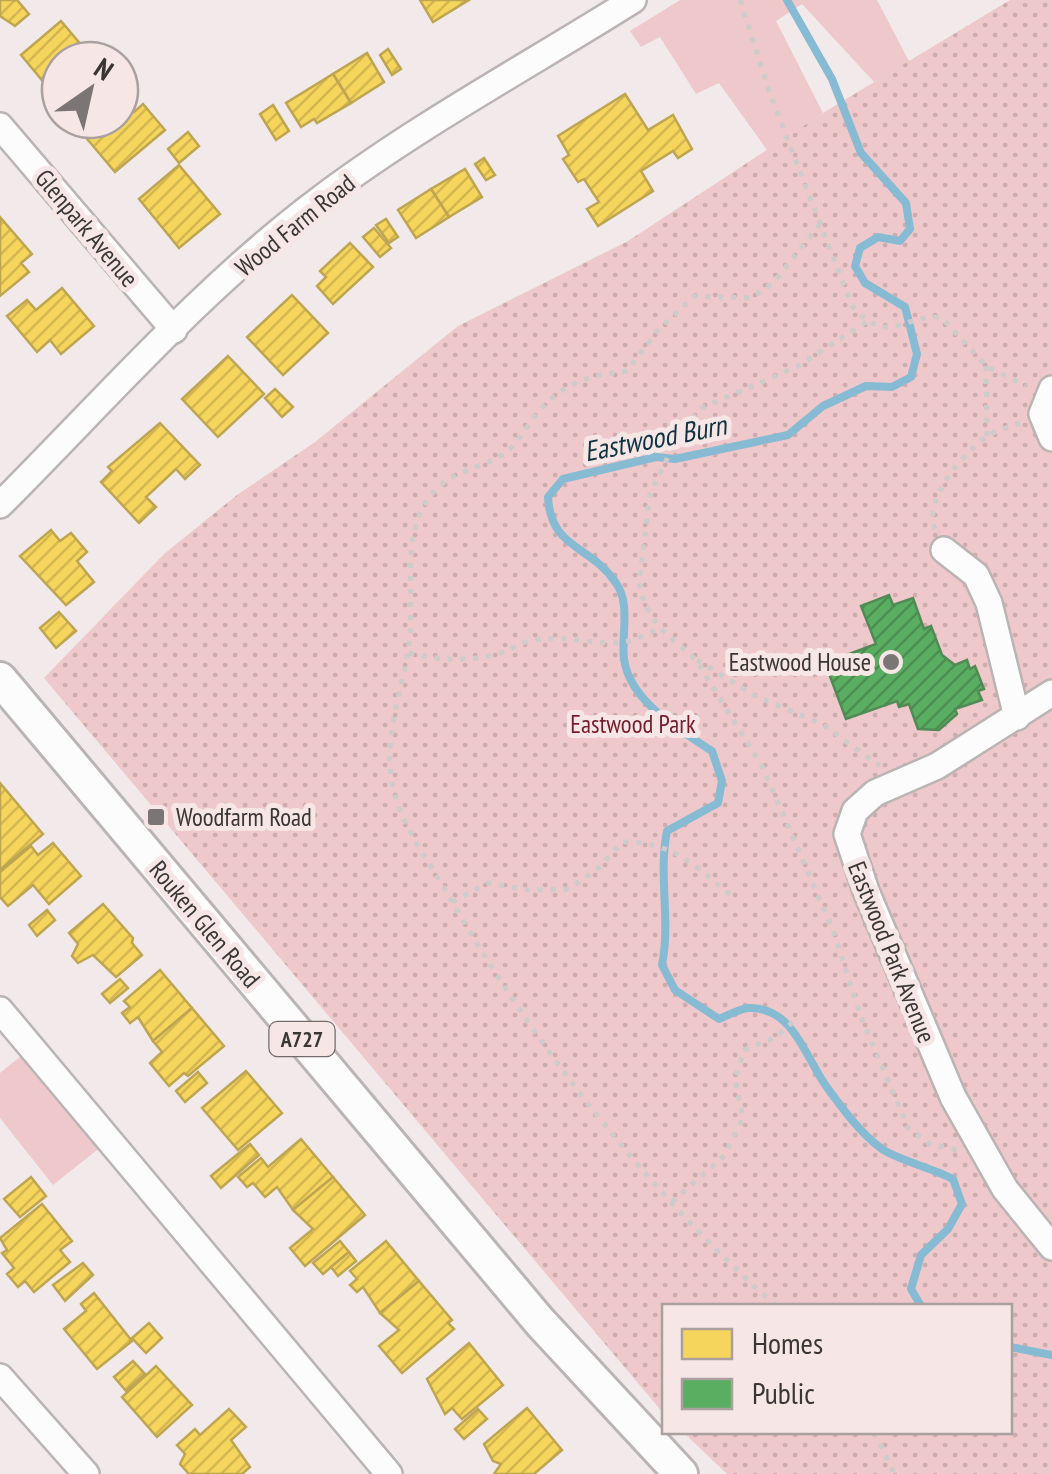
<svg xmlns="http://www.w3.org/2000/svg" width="1052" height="1474" font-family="'PT Sans Narrow',sans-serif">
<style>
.grass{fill:#eec8ca}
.park{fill:url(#park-dots)}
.homes{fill:url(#homes-hatch);stroke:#bea551;stroke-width:2.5}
.public{fill:url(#public-hatch);stroke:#518a54;stroke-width:2.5}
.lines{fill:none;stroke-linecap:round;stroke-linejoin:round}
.stream{stroke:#87bbd3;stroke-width:8}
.minor-casing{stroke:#bab4b4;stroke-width:30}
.major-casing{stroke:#bab4b4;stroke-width:38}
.path{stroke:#cdcbcb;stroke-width:5;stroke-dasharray:5 8;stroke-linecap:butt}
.minor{stroke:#fdfcfc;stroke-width:25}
.major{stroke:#fdfcfc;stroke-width:32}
.poi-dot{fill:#7b7575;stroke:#f6e6e6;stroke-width:4}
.labels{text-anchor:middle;stroke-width:10;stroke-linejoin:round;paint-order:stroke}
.shield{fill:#f6e6e6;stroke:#736b6b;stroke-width:2.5}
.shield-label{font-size:22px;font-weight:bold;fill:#3b3636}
.street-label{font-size:25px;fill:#3b3636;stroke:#f6e6e6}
.poi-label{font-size:25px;fill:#3b3636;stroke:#f6e6e6;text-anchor:end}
.park-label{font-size:25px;fill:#751d2b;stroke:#f6e6e6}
.water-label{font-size:28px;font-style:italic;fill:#0f3342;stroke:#f6e6e6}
</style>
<defs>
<pattern id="park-dots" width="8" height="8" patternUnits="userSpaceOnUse" patternTransform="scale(2.5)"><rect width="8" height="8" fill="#eec8ca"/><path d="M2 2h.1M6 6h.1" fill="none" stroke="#cdacae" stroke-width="1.8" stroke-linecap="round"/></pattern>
<pattern id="homes-hatch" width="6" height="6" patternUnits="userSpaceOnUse" patternTransform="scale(2.5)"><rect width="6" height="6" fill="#f6d55c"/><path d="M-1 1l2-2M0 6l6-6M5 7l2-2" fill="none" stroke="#d4b751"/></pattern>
<pattern id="public-hatch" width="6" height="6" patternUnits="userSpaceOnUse" patternTransform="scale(2.5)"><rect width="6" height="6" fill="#5aae61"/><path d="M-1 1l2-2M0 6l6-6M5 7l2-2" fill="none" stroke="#4c8e51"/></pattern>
</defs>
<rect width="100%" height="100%" fill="#f2eaea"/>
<g class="grass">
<polygon points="680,0 877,0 910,63 874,82 802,4 776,21 823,113 767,150 719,83 696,94 660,37 641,47 630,31"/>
<polygon points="27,1051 102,1146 53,1185 0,1118 0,1073"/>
</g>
<polygon class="park" points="1010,0 1052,0 1052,1474 727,1474 683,1432 1010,1432 1010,1306 664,1306 664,1414 44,678 164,554 237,495 315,442 458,326 628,241 823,113"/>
<g class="homes">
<polygon points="0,0 17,0 29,14 15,26 0,16"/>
<polygon points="420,0 469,0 433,22"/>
<polygon points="61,21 94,60 60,60 60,102 21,55"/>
<polygon points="388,49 401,69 392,75 380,55"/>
<polygon points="367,53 384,82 351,103 333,74"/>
<polygon points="333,74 351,103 317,123 314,119 301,127 286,103"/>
<polygon points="625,94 648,130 673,115 692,149 678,158 673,151 641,171 653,191 598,226 587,209 599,202 584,179 578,182 563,159 569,155 558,136"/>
<polygon points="120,96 134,112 143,104 165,130 115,172 77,127 85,120 120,120"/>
<polygon points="273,105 289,131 276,140 260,114"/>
<polygon points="188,132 199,146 179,163 168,149"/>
<polygon points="484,158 495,175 486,180 475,164"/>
<polygon points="179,165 220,214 179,248 139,199"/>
<polygon points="465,169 482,197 449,217 431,189"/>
<polygon points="431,189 449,217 416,238 398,210"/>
<polygon points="0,217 32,254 21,263 29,272 0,296"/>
<polygon points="386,219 398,237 389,243 376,225"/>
<polygon points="374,228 391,248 380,257 363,237"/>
<polygon points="350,243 373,267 333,304 317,286 326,277 320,271"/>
<polygon points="62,288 94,326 61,354 50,340 37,352 7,316 27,300 36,310"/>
<polygon points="292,295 328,333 283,375 247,337"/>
<polygon points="228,356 264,394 218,437 182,399"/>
<polygon points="275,389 293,407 282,417 265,398"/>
<polygon points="160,423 200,465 185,479 176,469 146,497 156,507 139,523 101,482 112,471 108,467"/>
<polygon points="51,530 60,541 71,533 87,552 77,561 94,582 66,605 20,556"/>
<polygon points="59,612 76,631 56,648 40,628"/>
<polygon points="0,783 43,834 0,870"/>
<polygon points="53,843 81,876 49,904 33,885 8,906 0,897 0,872 31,846 38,855"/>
<polygon points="103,904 133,938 132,943 142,955 116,977 93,955 78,963 72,956 78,944 69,933"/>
<polygon points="47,910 55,920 37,936 29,925"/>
<polygon points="160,970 192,1008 153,1041 138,1017 130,1023 122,1013 130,1007 124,1001"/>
<polygon points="120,979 128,988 110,1003 102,994"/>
<polygon points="192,1008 224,1046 188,1076 184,1073 169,1086 150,1063 162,1052 153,1041"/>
<polygon points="246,1071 282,1113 238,1150 202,1108"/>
<polygon points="198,1072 207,1083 185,1102 176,1091"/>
<polygon points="301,1139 333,1177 293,1210 277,1187 265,1197 253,1183 247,1187 238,1177 261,1158 268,1167"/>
<polygon points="250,1144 259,1155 221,1188 211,1176"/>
<polygon points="31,1177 46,1196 20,1217 4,1199"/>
<polygon points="333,1177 365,1215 305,1266 290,1248 313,1229 293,1210"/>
<polygon points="42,1204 72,1241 60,1250 70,1262 34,1292 25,1281 18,1287 7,1274 14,1268 2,1253 7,1250 0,1238"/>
<polygon points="340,1241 349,1252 323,1274 313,1263"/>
<polygon points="386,1241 419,1281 380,1313 363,1287 357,1292 350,1285 357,1279 350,1271"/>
<polygon points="349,1252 356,1261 338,1276 331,1267"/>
<polygon points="83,1263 93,1275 65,1301 53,1285"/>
<polygon points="419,1281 452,1320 448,1323 454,1329 402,1373 379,1346 399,1330 380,1313"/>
<polygon points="94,1293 132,1341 97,1369 64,1329 86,1311 81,1304"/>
<polygon points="149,1323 162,1338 146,1353 132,1338"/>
<polygon points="469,1343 503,1385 462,1419 452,1408 445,1414 427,1379"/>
<polygon points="133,1361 145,1374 126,1391 114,1377"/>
<polygon points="156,1366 192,1405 157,1437 122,1397"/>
<polygon points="527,1408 562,1450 534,1474 494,1474 501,1464 493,1461 484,1444"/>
<polygon points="229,1409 246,1427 231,1440 250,1467 242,1474 189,1474 180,1464 185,1454 177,1445 195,1429 200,1435"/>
<polygon points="478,1409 487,1419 464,1439 455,1429"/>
</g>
<polygon class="public" points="889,595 893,605 913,598 924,629 931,626 942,655 955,665 967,660 970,669 975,666 984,689 978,691 982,700 955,709 957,714 939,730 918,729 909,704 899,707 897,701 846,719 825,663 876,644 861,606"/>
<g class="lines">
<g class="stream">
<path d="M787,0L832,79L861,153L906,203L910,229L900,241L878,237L860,248L855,266L865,283L905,307L917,354L911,377L892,387L866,386L823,406L788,435L675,459L656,457L563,479L548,497C551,550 590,544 616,583C631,604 621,635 624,659C630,702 680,730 712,751L722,781L718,803L667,831C658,876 671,919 662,965L675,990L719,1019C727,1016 739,1009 748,1008C793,1006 805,1057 826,1086C842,1108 860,1133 882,1149C896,1159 934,1169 953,1179L962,1204L948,1229L921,1255L911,1289L921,1306"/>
<polyline points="1010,1347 1052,1355"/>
</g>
<g class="minor-casing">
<g id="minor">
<polyline points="0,126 174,330"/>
<polyline points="1052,389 1042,414 1052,438"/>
<path d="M0,505C103,402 202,288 319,200C417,126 528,66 633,0"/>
<polyline points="944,550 976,575 989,603 1017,717"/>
<polyline points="1052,693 937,766 875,793 855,811 847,834 866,891 953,1097 1005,1189 1052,1247"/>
<polyline points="0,1010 389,1474"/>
<polyline points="0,1377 86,1474"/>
</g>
</g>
<g class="major-casing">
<polyline id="major" points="0,679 540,1322 681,1474"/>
</g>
<g class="path">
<path d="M740,0L770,94L852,306C888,347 901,315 941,317L986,366L1026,386"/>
<polyline points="866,322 798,366 702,408 678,436 650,494 639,583 645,605 659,627 696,660 762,766 833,930 861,1017 908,1128 930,1144 957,1150"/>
<polyline points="986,366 987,436"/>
<path d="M935,529C922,499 966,450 989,435C998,430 1010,427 1020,423"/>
<path d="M409,653C439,660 463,662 494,655C507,652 518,643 531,641C583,630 610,660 659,627"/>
<polyline points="697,660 757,697 822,724 880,766"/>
<path d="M452,902L488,883L529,890L569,889L600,867L622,842C675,842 693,865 732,896"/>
<polyline points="672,1202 725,1155 743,1117 735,1079 744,1050 776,1037 795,1020"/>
<path d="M776,1306C644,1188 535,1046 447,893C430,863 402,826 394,792C380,736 405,688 410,635C415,581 395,509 454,476C469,468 486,465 502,455C521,442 525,426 540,410C567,380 590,376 627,371L658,330L694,296L751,298L773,283L820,224"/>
<polyline points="875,1432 894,1474"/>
</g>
<use href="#minor" class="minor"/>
<use href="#major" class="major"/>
</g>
<g class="poi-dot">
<circle cx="891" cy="662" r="10"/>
<rect x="146" y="807" width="20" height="20" rx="5"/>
</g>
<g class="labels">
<rect class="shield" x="269.5" y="1022" width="65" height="34" rx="8"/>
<g class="shield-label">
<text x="302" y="1047">A727</text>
</g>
<g class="street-label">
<text transform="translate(295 225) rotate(-39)" y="9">Wood Farm Road</text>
<text transform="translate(87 228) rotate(50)" y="9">Glenpark Avenue</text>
<text transform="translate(205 924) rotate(50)" y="9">Rouken Glen Road</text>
<text transform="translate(892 952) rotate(68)" y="9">Eastwood Park Avenue</text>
</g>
<g class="poi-label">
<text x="871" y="671">Eastwood House</text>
<text x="176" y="826" text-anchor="start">Woodfarm Road</text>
</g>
<g class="park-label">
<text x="633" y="733">Eastwood Park</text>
</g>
<g class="water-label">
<text transform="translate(655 438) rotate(-11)" y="10">Eastwood Burn</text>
</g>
</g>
<rect x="662" y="1304" width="350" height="130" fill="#f6e6e6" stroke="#aba0a0" stroke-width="2.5"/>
<rect x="682" y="1329" width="50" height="30" fill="#f6d55c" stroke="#aba0a0" stroke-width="2.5"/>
<text x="752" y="1354" font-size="30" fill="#3b3636">Homes</text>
<rect x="682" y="1379" width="50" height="30" fill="#5aae61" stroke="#aba0a0" stroke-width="2.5"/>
<text x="752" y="1404" font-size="30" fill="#3b3636">Public</text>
<g transform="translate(90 90) rotate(34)"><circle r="48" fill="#f6e6e6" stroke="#aba0a0" stroke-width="2.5"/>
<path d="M0-8L18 38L0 25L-18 38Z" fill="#7b7575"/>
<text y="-15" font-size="28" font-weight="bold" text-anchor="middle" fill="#3b3636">N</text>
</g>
</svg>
